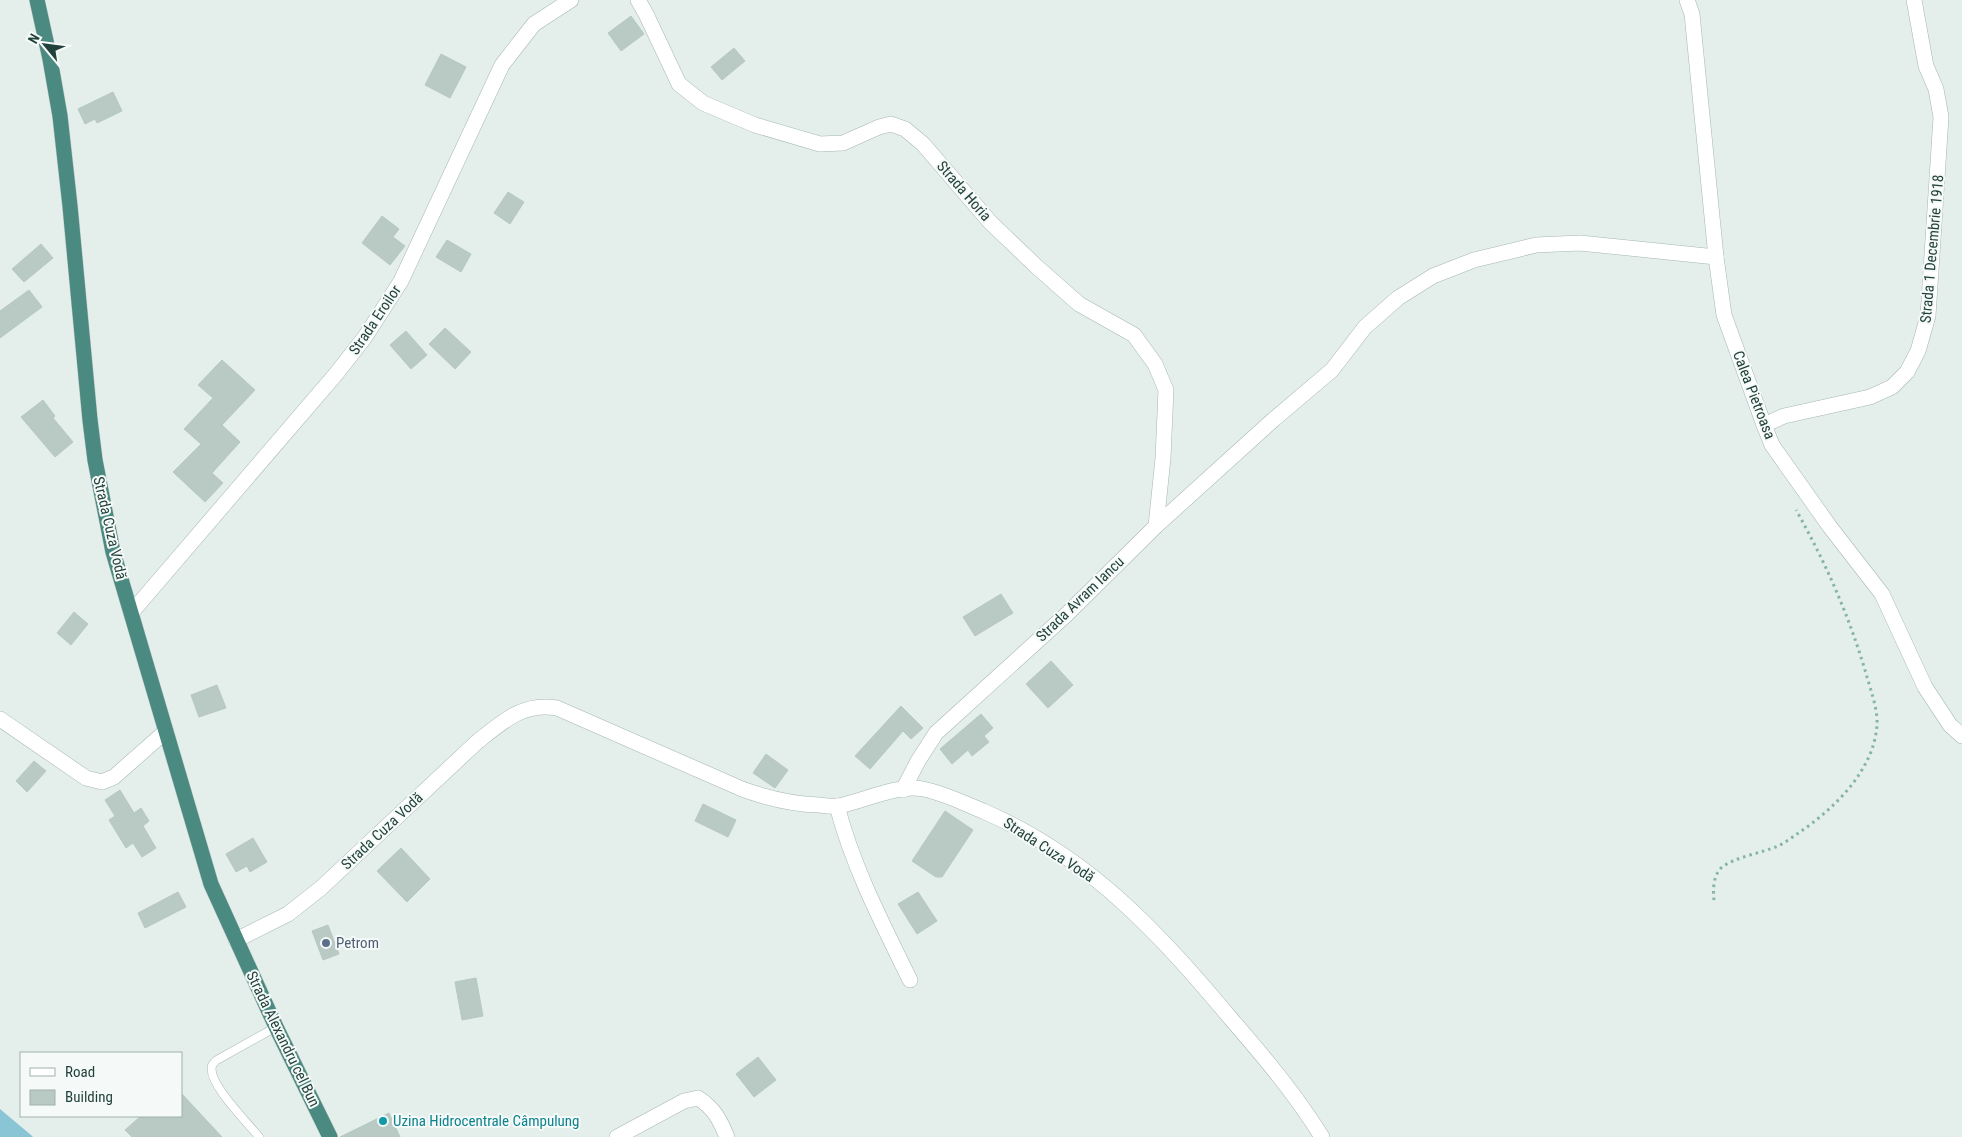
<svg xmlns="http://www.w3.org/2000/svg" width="1962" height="1137" font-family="'Roboto Condensed',sans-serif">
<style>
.water{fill:#8ac5d6}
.building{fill:#b9c9c4;stroke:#b6c9c2}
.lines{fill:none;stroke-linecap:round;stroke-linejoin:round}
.service-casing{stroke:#a6b7b3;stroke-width:9}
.minor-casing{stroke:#a6b7b3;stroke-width:16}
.trunk-casing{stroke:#c1cac8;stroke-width:16}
.path{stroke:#83b4a7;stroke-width:3;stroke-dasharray:2.5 4;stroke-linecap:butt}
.service{stroke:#fff;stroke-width:8}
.minor{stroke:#fff;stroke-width:15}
.trunk{stroke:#4a8a80;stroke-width:15}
.service-dot{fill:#5c6f8a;stroke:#f5faf8;stroke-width:2}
.culture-dot{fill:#0f9aa8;stroke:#f5faf8;stroke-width:2}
.labels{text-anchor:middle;stroke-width:4;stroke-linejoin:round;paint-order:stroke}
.street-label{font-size:15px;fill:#22413b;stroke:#f5faf8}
.service-label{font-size:15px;fill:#4e5e75;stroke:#f5faf8;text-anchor:start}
.culture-label{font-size:15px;fill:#0d838f;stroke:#f5faf8;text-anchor:start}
</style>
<rect width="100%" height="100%" fill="#e4eeeb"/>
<polygon class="water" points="0,1109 31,1135 33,1137 0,1137"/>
<g class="building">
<polygon points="631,16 644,34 621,51 608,33"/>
<polygon points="734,48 745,61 722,80 711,67"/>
<polygon points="441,54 466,67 450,98 425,85"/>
<polygon points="113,92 122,111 97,123 95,119 85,124 78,109"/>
<polygon points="508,192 524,202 510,224 494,213"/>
<polygon points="382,216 399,229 393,237 405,246 390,265 362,243"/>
<polygon points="447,240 471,254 461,272 436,257"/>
<polygon points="41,244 53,258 24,282 12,269"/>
<polygon points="29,290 42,307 0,338 0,311"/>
<polygon points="445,328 471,352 455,369 429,344"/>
<polygon points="406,331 427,355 411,369 390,345"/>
<polygon points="222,360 255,390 222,425 240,442 212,473 223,483 205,502 173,472 201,444 184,429 213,398 198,385"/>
<polygon points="43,400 55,416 53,418 73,442 55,457 21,417"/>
<polygon points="1001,594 1013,613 975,636 963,617"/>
<polygon points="74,612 88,624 71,645 57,633"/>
<polygon points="1051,661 1073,685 1048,708 1026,684"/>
<polygon points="217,685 226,708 199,717 191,695"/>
<polygon points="901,706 923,728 911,739 903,731 870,769 855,756"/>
<polygon points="981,714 993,728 984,736 989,742 972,756 968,750 952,764 940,749"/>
<polygon points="766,754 788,770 775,788 753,773"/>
<polygon points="34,761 46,771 27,792 16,781"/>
<polygon points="120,790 134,813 141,808 149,821 143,826 156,848 142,857 133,843 126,848 109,820 115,816 105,800"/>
<polygon points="703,804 736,820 728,837 695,821"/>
<polygon points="945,811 973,830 942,877 936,877 912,861"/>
<polygon points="253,838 267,862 250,872 247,866 236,872 226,854"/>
<polygon points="401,848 430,879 407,902 377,871"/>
<polygon points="178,892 186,907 145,928 138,913"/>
<polygon points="918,892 937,921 917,934 898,904"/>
<polygon points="328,925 339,954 323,960 312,931"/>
<polygon points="476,978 483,1016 462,1020 455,982"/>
<polygon points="758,1057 776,1080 754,1097 736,1074"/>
<polygon points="181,1093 222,1137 132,1137 125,1130 141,1116 181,1116"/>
<polygon points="389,1113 400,1137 340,1137"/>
</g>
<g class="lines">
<g class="service-casing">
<path id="service" d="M259,1137C249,1124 207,1083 212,1066C212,1065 216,1060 217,1060L276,1027"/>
</g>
<g class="minor-casing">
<g id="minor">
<polyline points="638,0 646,14 679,84 703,103 755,125 820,144 843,143 879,127 891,124 905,129 923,144 990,222 1037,267 1079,304 1134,335 1155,364 1166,390 1163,458 1156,526"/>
<polyline points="1687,0 1692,14 1716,257 1724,315 1764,425 1772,445 1830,527 1882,594 1925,687 1950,725 1962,736"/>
<polyline points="1764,425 1784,416 1870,397 1892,387 1907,372 1918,351 1928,316 1941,117 1936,89 1926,66 1914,0"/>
<polyline points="131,613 336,374 365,337 401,281 502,65 534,24 571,0"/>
<polyline points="0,719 86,778 102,782 114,777 166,731"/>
<polyline points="903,790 918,761 936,733 1067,614 1156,526 1273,420 1332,370 1365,327 1398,298 1433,276 1474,260 1536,245 1580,243 1716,257"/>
<path d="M837,806C853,867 882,923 910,980"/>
<path d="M236,940L288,914L321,888L477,742C502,722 523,702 557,708L742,789C769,799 791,804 819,805C826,806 832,807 838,806C864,801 897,784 923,789C944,793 963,803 983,811C1090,857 1159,933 1232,1020C1264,1057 1296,1095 1322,1137"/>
<path d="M617,1137L684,1101L698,1098C714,1108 720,1120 727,1137"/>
</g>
</g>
<g class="trunk-casing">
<polyline id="trunk" points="37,0 50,59 60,116 70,206 90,420 95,460 113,552 211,884 276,1027 330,1137"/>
</g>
<path class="path" d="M1714,900C1713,890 1713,876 1721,868C1734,857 1762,853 1778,846C1785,843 1791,838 1797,834C1833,810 1874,771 1877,725C1878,710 1871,691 1867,677C1850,618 1826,563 1796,510"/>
<use href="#service" class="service"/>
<use href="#minor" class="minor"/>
<use href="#trunk" class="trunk"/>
</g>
<circle class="service-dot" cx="326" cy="943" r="5"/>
<circle class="culture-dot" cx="383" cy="1121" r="5"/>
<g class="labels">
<g class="street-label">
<text transform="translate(964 191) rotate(49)" y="5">Strada Horia</text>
<text transform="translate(1932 249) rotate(-85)" y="5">Strada 1 Decembrie 1918</text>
<text transform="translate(375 320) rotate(-56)" y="5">Strada Eroilor</text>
<text transform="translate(1754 395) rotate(69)" y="5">Calea Pietroasa</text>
<text transform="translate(110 528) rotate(77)" y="5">Strada Cuza Vodă</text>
<text transform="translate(1080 599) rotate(-44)" y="5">Strada Avram Iancu</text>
<text transform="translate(382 831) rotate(-43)" y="5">Strada Cuza Vodă</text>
<text transform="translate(1049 850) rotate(33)" y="5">Strada Cuza Vodă</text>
<text transform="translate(283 1039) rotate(64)" y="5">Strada Alexandru cel Bun</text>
</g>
<g class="service-label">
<text x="336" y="948">Petrom</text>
</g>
<g class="culture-label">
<text x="393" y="1126">Uzina Hidrocentrale Câmpulung</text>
</g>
</g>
<rect x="20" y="1052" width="162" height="65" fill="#f5faf8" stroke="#a1b0ac"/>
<rect x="30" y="1068" width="25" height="8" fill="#ffffff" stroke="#a1b0ac"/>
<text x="65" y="1077" font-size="15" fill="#22413b">Road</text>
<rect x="30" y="1090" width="25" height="15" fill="#b9c9c4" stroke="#a1b0ac"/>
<text x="65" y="1102" font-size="15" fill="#22413b">Building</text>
<g transform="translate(45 45) rotate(299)" stroke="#f5faf8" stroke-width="4" paint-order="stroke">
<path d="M0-4L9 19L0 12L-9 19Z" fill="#22413b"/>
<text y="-8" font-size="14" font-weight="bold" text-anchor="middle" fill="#22413b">N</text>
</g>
</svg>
